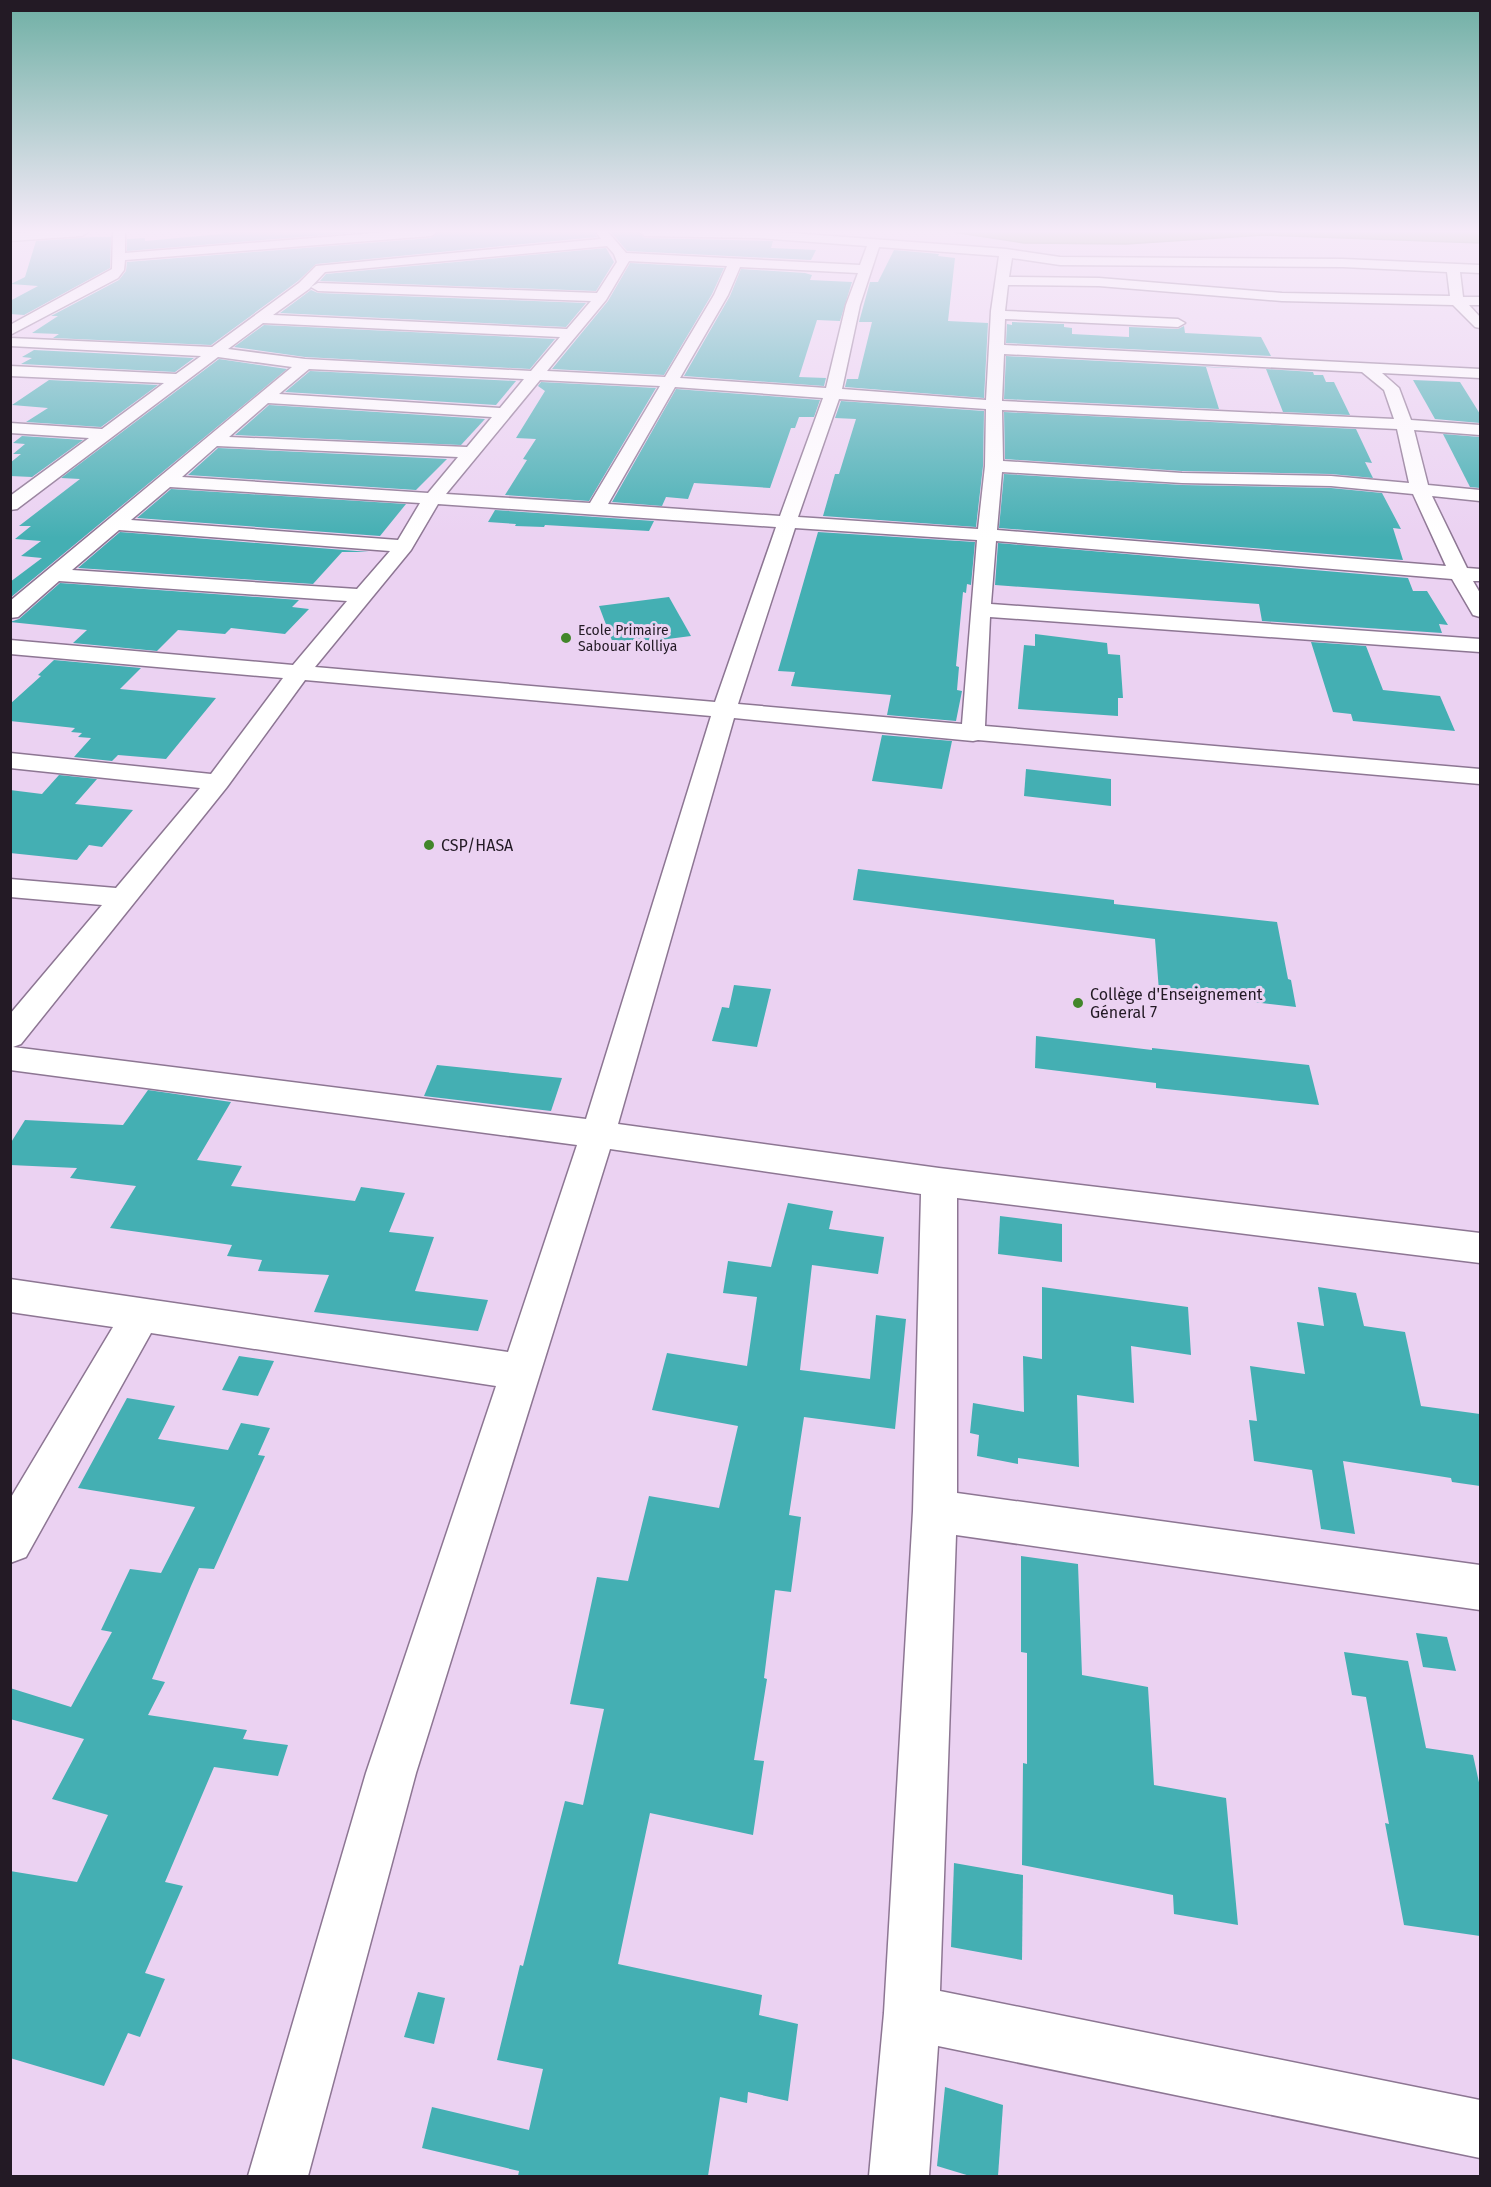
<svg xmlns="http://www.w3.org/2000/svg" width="1491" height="2187" font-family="'Fira Sans',sans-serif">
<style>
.water{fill:#58a73d;stroke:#487d36;stroke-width:1.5}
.building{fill:#44afb3}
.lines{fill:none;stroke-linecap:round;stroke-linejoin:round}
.minor-casing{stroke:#8d7693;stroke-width:3}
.minor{fill:#fff;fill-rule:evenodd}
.poi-dot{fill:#42862a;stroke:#ebd2f2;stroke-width:2}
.labels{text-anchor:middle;stroke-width:6;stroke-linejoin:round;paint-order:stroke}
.far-poi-label{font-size:14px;fill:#231a25;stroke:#ebd2f2;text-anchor:start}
.poi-label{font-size:16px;fill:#231a25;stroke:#ebd2f2;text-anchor:start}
</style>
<rect width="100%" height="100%" fill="#ebd2f2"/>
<polygon class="water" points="953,232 1480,232 1480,243 1264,235 1126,244 1024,243"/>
<g class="building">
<polygon points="221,232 362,232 127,251 127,239 145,238 145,241 222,234"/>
<polygon points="439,232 594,232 597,237 316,264 298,281 211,345 53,338 59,334 32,333 58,316 51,316 119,280 126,271 127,262 431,238"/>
<polygon points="611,232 637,232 645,238 773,241 771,248 816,250 811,260 627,251"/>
<polygon points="94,237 111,237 110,268 24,315 10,314 10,301 38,286 11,284 25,277 36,241"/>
<polygon points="606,248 614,262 596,291 320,281 326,274"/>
<polygon points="894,250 939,254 938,256 955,258 948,321 988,323 984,398 845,387 847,379 858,379 872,322 859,322 870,282 878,282"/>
<polygon points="630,263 724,268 712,294 664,375 552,369 608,301"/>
<polygon points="741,269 805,273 812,275 810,280 852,282 840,321 817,320 799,377 826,378 824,386 684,376 730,296"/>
<polygon points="311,290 318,293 586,303 566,327 280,313"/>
<polygon points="1012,322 1064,324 1064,327 1072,328 1072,334 1129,337 1129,327 1178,329 1184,326 1185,333 1261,337 1271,356 1006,343 1007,324 1012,325"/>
<polygon points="264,325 555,339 530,369 305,357 234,347"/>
<polygon points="34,350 194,358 175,372 21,364 32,358 22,357"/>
<polygon points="1006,356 1252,369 1206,367 1219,409 1004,399"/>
<polygon points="219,359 287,369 10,598 10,582 42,558 21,556 41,541 15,539 31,526 19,526 80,479 61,478"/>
<polygon points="1266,369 1313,372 1314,375 1323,375 1326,382 1334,382 1350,415 1283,412"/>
<polygon points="310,371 516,381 496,405 285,392"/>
<polygon points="49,380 158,385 101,427 26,422 48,408 12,405"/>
<polygon points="1413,380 1460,382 1480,414 1480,423 1435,419"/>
<polygon points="541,382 656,388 589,501 505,495 527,460 523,459 536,439 516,438 545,391 538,386"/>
<polygon points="676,389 820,400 814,417 799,417 795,428 791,428 770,488 694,483 688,499 666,497 662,506 612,502"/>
<polygon points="841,401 984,411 983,466 976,527 823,516 835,474 839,474 856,419 835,418"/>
<polygon points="269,405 485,419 461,445 235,435"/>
<polygon points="1004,412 1356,429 1372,463 1365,462 1373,478 1331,474 1182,471 1005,459"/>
<polygon points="1443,434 1480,437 1480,488 1470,487"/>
<polygon points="22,436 83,440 32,477 10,476 10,463 21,454 13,454 25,444 13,443"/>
<polygon points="218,448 447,459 416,490 188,475"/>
<polygon points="1004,474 1182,485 1331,488 1382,493 1401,529 1393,528 1403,560 999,528"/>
<polygon points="171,489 406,504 380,536 137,518"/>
<polygon points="495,510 654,521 649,531 545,525 544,527 515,526 516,524 488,522"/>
<polygon points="120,532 369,552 342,552 313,584 78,568"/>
<polygon points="818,532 975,542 971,585 967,584 966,593 963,592 956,666 959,667 957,690 962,691 956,721 887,715 891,695 791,686 795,672 778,671"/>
<polygon points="998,543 1408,578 1413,591 1427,591 1448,625 1439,624 1442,633 1262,621 1259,604 995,585"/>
<polygon points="60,583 299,600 292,607 309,609 285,634 231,628 225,634 178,630 157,651 73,643 87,630 10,622 19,619"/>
<polygon points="669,597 691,636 614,646 599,606"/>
<polygon points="1035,634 1107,643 1108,654 1120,655 1123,698 1118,698 1118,716 1018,709 1024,645 1035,646"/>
<polygon points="1311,642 1366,646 1383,690 1440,696 1455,731 1353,721 1351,714 1333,712"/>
<polygon points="54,660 141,668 120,689 216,698 166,759 118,755 112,761 74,757 91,738 78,737 82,733 71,732 75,728 10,721 10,704 41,676 38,675"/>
<polygon points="882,735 952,741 942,789 872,781"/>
<polygon points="1026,769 1111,779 1111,806 1024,796"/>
<polygon points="59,775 97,779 75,804 133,810 102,847 89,845 77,860 10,853 10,790 42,794"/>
<polygon points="858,869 1114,900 1114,904 1277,922 1288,979 1291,980 1296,1007 1159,991 1155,939 853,900"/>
<polygon points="734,985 771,989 757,1047 712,1041 722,1007 729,1008"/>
<polygon points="1036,1036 1152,1050 1152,1048 1309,1065 1319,1105 1156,1088 1156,1083 1035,1068"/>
<polygon points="437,1065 562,1078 551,1111 424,1096"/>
<polygon points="148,1090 231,1102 197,1160 242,1166 231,1186 355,1201 361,1187 405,1193 389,1232 434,1237 415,1291 488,1300 478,1331 314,1312 329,1275 258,1271 262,1260 227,1256 232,1245 110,1228 136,1186 70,1178 77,1168 10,1165 10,1144 25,1120 123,1125"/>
<polygon points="788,1203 833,1211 829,1229 884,1237 878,1274 812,1265 800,1370 870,1379 876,1315 906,1319 895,1429 804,1417 789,1515 801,1517 791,1592 775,1590 764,1678 767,1679 754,1760 764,1761 753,1835 650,1813 618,1964 762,1995 759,2015 798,2024 788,2101 748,2092 747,2103 720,2097 708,2176 518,2176 519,2171 422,2148 432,2107 529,2130 543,2069 497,2060 520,1965 523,1966 565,1801 583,1805 604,1709 570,1704 597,1577 628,1581 649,1496 719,1508 738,1426 652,1410 667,1353 747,1366 757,1297 723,1293 728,1261 771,1267"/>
<polygon points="1000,1216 1062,1224 1062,1262 998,1254"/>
<polygon points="1042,1287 1188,1307 1191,1355 1131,1346 1134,1403 1077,1395 1079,1467 1018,1458 1018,1464 977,1456 979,1435 970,1433 973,1403 1024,1412 1023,1356 1042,1359"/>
<polygon points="1318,1287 1356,1293 1364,1326 1405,1332 1421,1406 1480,1414 1480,1486 1452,1482 1451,1478 1343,1461 1355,1534 1321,1529 1312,1470 1254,1461 1249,1420 1257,1421 1250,1366 1305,1374 1297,1322 1324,1326"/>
<polygon points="239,1356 274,1361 258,1396 222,1390"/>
<polygon points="127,1398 175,1406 158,1439 228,1450 241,1423 270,1428 258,1455 265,1456 214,1569 199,1568 191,1586 152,1679 165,1682 148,1715 247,1730 243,1739 288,1745 278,1776 214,1767 165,1882 183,1886 145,1973 165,1979 140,2037 128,2033 104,2086 10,2058 10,1871 77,1882 108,1815 52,1799 84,1739 10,1719 10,1688 71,1707 112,1632 101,1630 130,1569 161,1573 195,1507 78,1488"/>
<polygon points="1021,1556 1078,1564 1082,1675 1148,1687 1154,1785 1226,1798 1238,1925 1174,1914 1173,1895 1022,1865 1023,1763 1027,1764 1027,1653 1021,1652"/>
<polygon points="1416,1633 1447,1637 1456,1671 1423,1667"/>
<polygon points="1344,1652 1408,1661 1426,1748 1473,1755 1480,1787 1480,1936 1404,1925 1385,1823 1389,1824 1366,1697 1352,1695"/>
<polygon points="954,1863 1023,1875 1022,1960 951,1947"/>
<polygon points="418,1992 445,1998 434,2044 404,2037"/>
<polygon points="945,2087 1003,2105 998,2176 970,2176 937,2166"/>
</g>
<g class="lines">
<g class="minor-casing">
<g id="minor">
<polygon points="33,232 88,232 82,236 10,241 10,233"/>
<polygon points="113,232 125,232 125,253 388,232 437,232 431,236 125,260 124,270 118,278 10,335 10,325 112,269"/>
<path d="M596,232H608L626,253L860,265L867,246L758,238L645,236L639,232H777L1006,249L1060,257L1343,259L1480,265V273L1460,272L1463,297H1480V305H1469L1480,317V328L1475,327L1453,305L1282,301L1099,286L1008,285L1005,311L1178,319L1185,323L1178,327L1005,319L1004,345L1480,369V378L1382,373L1399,388L1411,420L1480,425V435L1414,430L1428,485L1480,490V501L1432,496L1467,568L1480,569V581H1473L1480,593V617L1473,615L1452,579L996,541L991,604L1480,639V652L990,617L985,726L1480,769V784L978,740L973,741L734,718L618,1124L939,1168L1480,1233V1263L957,1198V1493L1480,1565V1610L956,1535L940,1991L1480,2100V2158L938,2046L929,2176H869L884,2013L913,1511L921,1194L610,1149L416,1773L308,2176H248L366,1773L496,1386L151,1333L26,1557L10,1563V1499L113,1327L10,1312V1279L508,1352L577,1145L10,1070V1014L102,905L10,897V879L116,888L200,788L10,768V753L211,774L283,678L10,654V640L293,665L347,601L59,581L18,617L10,618V601L292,367L218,357L17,509L10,510V496L89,438L10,433V423L102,429L164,383L10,376V366L176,374L201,356L10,346V338L212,347L299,283L316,266L601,239ZM607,246L614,254L617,262L597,293L318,283L311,287L318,291L591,301L567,329L273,315L309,289L325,272ZM879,247L999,256L991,311L986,400L842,389L860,305ZM1012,258L1060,265L1343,267L1447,272L1450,296L1282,293L1099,278L1009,277ZM629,261L727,266L714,295L665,377L547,371L606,300ZM740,267L858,273L846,305L826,388L680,378L728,295ZM263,323L560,337L531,371L305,359L228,349ZM1004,354L1362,372L1384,390L1394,419L1002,401ZM309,369L524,379L500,408L279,394ZM540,380L660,386L590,503L446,494ZM675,387L823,398L780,516L608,504ZM839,399L986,409L985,466L978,529L798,517ZM268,403L492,417L467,447L229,437ZM1002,410L1397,429L1409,483L1331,476L1182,473L1003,461ZM217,446L458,457L428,493L182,477ZM1002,472L1182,483L1331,486L1413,494L1446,566L997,530ZM170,487L420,503L398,540L131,520ZM438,504L776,527L715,702L315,667L411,550ZM795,528L977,540L962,724L738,704ZM119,530L390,551L357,589L72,570ZM305,680L711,716L586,1119L13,1047L21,1044L227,787Z"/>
</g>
</g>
<use href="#minor" class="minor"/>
</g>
<linearGradient id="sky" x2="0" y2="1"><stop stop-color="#6eafa4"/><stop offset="0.43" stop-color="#f6ebf9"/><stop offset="1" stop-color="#f6ebf9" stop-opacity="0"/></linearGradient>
<rect width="1491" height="538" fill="url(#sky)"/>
<g class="poi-dot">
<circle cx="566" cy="638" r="6"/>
<circle cx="429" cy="845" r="6"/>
<circle cx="1078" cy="1003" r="6"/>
</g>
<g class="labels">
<g class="far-poi-label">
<text x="578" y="635">Ecole Primaire<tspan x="578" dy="16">Sabouar Kolliya</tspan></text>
</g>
<g class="poi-label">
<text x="441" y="851">CSP/HASA</text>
<text x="1090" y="1000">Collège d'Enseignement<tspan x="1090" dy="18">Géneral 7</tspan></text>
</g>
</g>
<rect width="1491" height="2187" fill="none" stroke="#231a25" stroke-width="24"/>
</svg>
